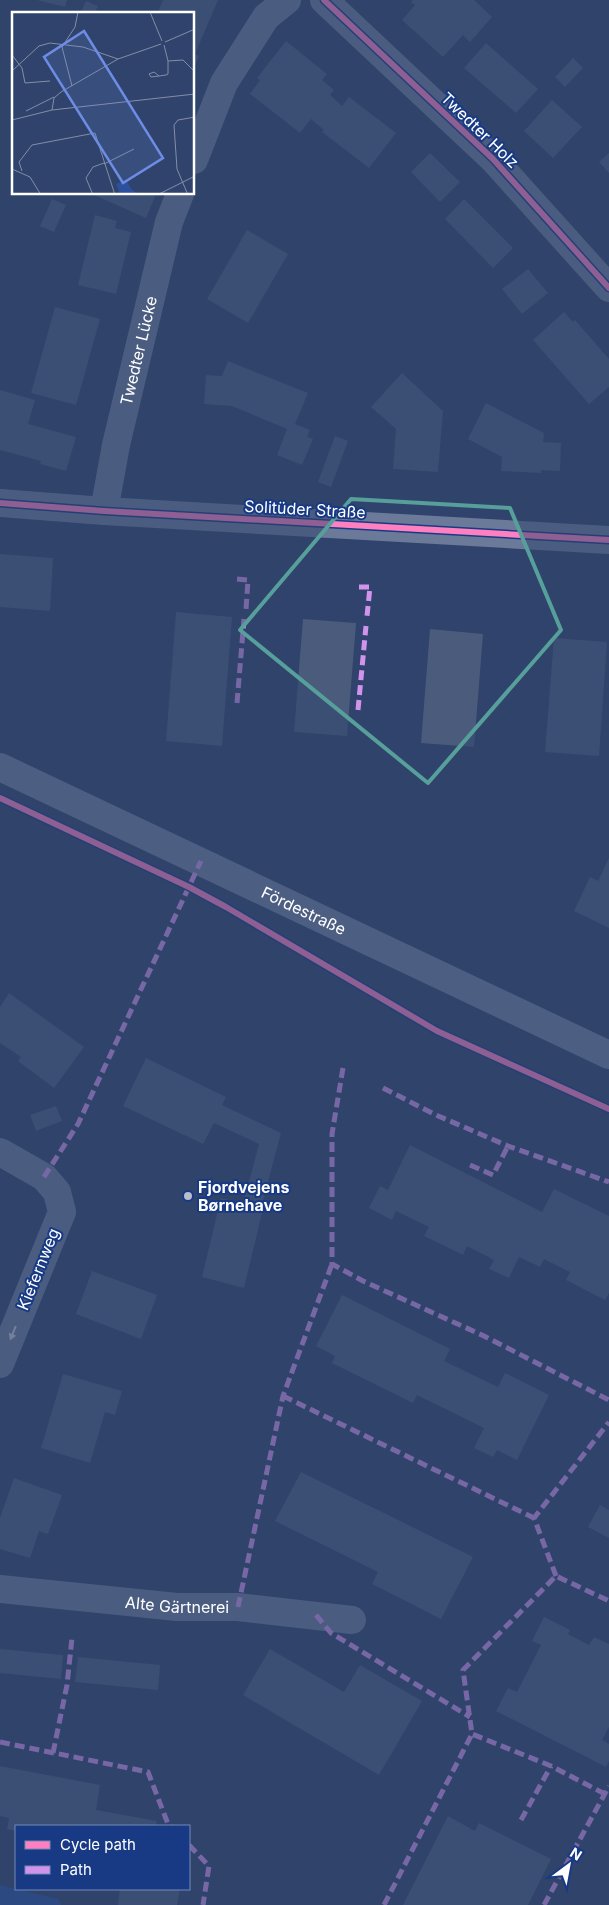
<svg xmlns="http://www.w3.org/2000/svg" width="609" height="1905" font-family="Inter,sans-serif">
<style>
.green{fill:#2c509c}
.building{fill:#4b5b7c}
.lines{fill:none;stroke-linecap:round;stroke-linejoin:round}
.minor{stroke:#6c7a9a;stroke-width:28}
.secondary{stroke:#727f9f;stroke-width:28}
.quiet{stroke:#d193ec;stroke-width:5;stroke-dasharray:10 5;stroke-linecap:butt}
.cycleway-casing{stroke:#183a85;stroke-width:9}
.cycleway{stroke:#ff80c0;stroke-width:6}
.oneway{fill:#c4cad7}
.marked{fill:none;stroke:#579f9a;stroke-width:4;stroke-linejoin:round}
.poi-dot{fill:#b7bdcc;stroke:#183a85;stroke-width:2}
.labels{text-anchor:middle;stroke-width:4;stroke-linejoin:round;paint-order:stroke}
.street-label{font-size:16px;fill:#fff;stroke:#183a85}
.poi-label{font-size:16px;font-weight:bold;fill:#fff;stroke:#183a85;text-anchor:start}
.inset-road{fill:none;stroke:#838ea7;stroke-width:1}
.view{fill:#6c8ce6;fill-opacity:0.15;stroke:#6c8ce6;stroke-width:2.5}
.inset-edge{fill:none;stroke:#fff;stroke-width:2.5}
</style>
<rect width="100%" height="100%" fill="#30436c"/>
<polygon class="green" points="0,1885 58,1899 61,1905 0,1905"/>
<g class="building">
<polygon points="37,0 67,0 65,7"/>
<polygon points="163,0 218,0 195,54 199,56 194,68 194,14 157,14"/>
<polygon points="413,0 474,0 492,17 470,42 463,35 443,57 402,20 415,5 411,2"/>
<polygon points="86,1 98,6 94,14 80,14"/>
<polygon points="286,41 327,74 322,80 334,90 330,95 342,106 349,97 396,133 369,168 322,132 324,130 311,119 300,133 250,94 260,80 257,78"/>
<polygon points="486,43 538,89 516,113 464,68"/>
<polygon points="573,58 583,68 565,87 555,77"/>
<polygon points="552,100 582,127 553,158 524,131"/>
<polygon points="430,153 460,182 440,202 411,172"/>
<polygon points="609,153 609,173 599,162"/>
<polygon points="92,194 156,194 146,218"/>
<polygon points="52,199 66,205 54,232 40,226"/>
<polygon points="464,199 513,248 493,268 445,219"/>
<polygon points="95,215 117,221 115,228 131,232 116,294 78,285"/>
<polygon points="247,230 288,254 248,323 207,299"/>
<polygon points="528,269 548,293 522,314 502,289"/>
<polygon points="55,307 100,319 76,405 31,393"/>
<polygon points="564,312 573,322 575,320 609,359 609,387 589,404 533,340"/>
<polygon points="228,361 308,393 295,424 310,430 307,437 313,439 302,465 277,455 287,429 232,406 204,404 206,375 222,376"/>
<polygon points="402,373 443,411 438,472 393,469 396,429 371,407"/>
<polygon points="0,390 35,400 28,424 76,437 66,471 40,464 41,461 0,450"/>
<polygon points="486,403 544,433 543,442 561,443 560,471 541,470 541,473 501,471 502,457 468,439"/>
<polygon points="335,436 348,441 331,487 318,482"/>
<polygon points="0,554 53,558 50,611 0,607"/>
<polygon points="176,612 232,617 222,746 166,741"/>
<polygon points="303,619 356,623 347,736 294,732"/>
<polygon points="430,629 483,634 474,747 421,743"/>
<polygon points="554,638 607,642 599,756 545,752"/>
<polygon points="609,858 609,928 574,911 590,877 598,881"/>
<polygon points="9,993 84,1047 54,1088 18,1061 21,1057 0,1043 0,1007"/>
<polygon points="146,1058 226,1097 222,1105 281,1133 261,1208 263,1209 244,1288 202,1277 221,1198 243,1204 259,1144 214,1123 203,1144 123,1106"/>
<polygon points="56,1106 62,1121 36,1131 30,1115"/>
<polygon points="410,1145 542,1212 554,1189 609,1216 609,1293 605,1300 566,1280 570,1272 544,1259 540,1267 519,1257 509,1278 489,1269 494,1260 467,1246 463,1255 424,1236 429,1227 396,1211 392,1220 369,1208 380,1186 388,1190"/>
<polygon points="92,1271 157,1295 141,1339 76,1314"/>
<polygon points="342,1295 450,1349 444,1361 498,1387 505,1373 549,1395 517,1460 497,1450 493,1457 474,1448 484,1428 417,1395 413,1403 332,1363 335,1356 316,1346"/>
<polygon points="63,1374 122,1391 115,1415 105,1412 90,1463 41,1448"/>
<polygon points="301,1472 473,1557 441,1619 372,1584 378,1572 275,1521"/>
<polygon points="14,1478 62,1495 48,1534 39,1531 30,1558 0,1549 0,1518"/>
<polygon points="600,1505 609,1510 609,1538 588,1527"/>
<polygon points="544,1617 570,1630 568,1634 589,1645 594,1637 609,1644 609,1727 602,1740 609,1744 609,1761 606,1767 496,1711 508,1688 517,1692 541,1645 532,1641"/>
<polygon points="0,1649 63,1655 61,1679 0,1673"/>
<polygon points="270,1649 344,1692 360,1665 422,1701 379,1775 243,1695"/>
<polygon points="78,1657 160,1665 158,1690 75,1682"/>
<polygon points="0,1766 100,1785 96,1810 157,1821 156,1826 16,1826 16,1831 7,1829 9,1818 0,1816"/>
<polygon points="448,1816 475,1831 479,1823 551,1859 528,1905 403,1905"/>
<polygon points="120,1889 180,1889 177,1905 118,1905"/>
</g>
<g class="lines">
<g class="minor">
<polyline points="324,0 493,159 609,288"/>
<polyline points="194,160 224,83 266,17 287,0"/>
<polyline points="0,503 104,511 609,540"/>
<path id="s1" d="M104,511L116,445L169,222L180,194"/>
<polyline points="0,1152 44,1177 57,1192 62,1212 0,1364"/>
<path id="s2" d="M0,1589L177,1607H238L352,1620"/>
</g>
<path class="secondary" id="s3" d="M0,767L609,1055"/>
<g class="quiet">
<polyline points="237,579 248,580 246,609"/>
<polyline points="359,587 370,587 367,616"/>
<polyline points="237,703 244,619"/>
<polyline points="358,710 366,626"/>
<polyline points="343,1068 332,1134 332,1264 363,1281 484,1336 609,1400"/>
<polyline points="383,1088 436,1115 508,1146 609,1182"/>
<polyline points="470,1165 493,1175 508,1146"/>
<polyline points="44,1177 78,1124 201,861"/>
<polyline points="283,1396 534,1518"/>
<polyline points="556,1576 534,1518 609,1422"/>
<polyline points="238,1607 283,1396 332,1264"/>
<polyline points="316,1615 331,1633 470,1717"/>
<polyline points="0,1742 148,1772 168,1824 171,1826"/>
<polyline points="53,1753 67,1685 72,1638"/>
<polyline points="605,1794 551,1766 472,1734 463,1670 556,1576 609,1601"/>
<polyline points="521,1820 551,1766"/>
<polyline points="189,1845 209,1866 203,1905"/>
<polyline points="384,1905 472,1734"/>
<polyline points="544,1905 609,1786"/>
</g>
<g class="cycleway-casing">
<g id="cycleway">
<polyline points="324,0 493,159 609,288"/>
<polyline points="0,503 104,511 609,540"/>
<polyline points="0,798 189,887 226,907 437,1031 609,1109"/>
</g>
</g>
<use href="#cycleway" class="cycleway"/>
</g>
<defs><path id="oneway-solid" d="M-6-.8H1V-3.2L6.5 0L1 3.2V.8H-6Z" transform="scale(1.25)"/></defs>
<use class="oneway" href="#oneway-solid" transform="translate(13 1333) rotate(112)"/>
<path d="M0 0H609V1905H0ZM351,499L510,508L561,630L428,783L240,630Z" fill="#30436c" fill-opacity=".55" fill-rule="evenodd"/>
<path class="marked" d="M351,499L510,508L561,630L428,783L240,630Z"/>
<circle class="poi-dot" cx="188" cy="1196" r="5"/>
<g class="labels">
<g class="street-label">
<text transform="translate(480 130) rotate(44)" y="6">Twedter Holz</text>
<text dy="6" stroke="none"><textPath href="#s1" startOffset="164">Twedter Lücke</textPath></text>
<text transform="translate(305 509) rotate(3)" y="6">Solitüder Straße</text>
<text dy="6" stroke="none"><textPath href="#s3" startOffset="336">Fördestraße</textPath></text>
<text transform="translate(38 1269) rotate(-68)" y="6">Kiefernweg</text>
<text dy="6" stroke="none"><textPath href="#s2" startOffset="178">Alte Gärtnerei</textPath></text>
</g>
<g class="poi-label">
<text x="198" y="1193">Fjordvejens<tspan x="198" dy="18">Børnehave</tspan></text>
</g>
</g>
<g transform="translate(12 12)">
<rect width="182" height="182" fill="#30436c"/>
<path d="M114,168L120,178L127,182H108L104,172Z" fill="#2c509c"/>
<path class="inset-road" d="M138,0L150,29M153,30L183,17M152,33L156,49L171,48L183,60M0,43L10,56L13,71L38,69M0,59L27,34L38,31L71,35L106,47M147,64L142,60L137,62L139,65L147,64L154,63L156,62V49M60,74L50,35L63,15L66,0M40,98L42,86L49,80L106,47L149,32M14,99L42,85M0,108L40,98L183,82M92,152L122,137M0,157L18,165L29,183M10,159L7,150L20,133L83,121L103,183M81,183L74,166L81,155L92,151M145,183L183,164M176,183L165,157L162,113L166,108L183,105"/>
<path class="view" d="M72,19L151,146L111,171L32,45Z"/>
<rect width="182" height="182" class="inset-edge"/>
</g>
<rect x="15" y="1825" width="175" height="65" fill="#183a85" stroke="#7489b6"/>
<rect x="25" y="1841" width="25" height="8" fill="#ff80c0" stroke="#7489b6"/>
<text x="60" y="1850" font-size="15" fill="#ffffff">Cycle path</text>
<rect x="25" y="1866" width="25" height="8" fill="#d193ec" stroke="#7489b6"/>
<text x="60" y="1875" font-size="15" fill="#ffffff">Path</text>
<g transform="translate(569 1865) rotate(32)" stroke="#183a85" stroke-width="4" paint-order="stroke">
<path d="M0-4L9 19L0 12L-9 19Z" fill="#ffffff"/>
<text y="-8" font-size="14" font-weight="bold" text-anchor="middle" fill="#ffffff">N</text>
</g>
</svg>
